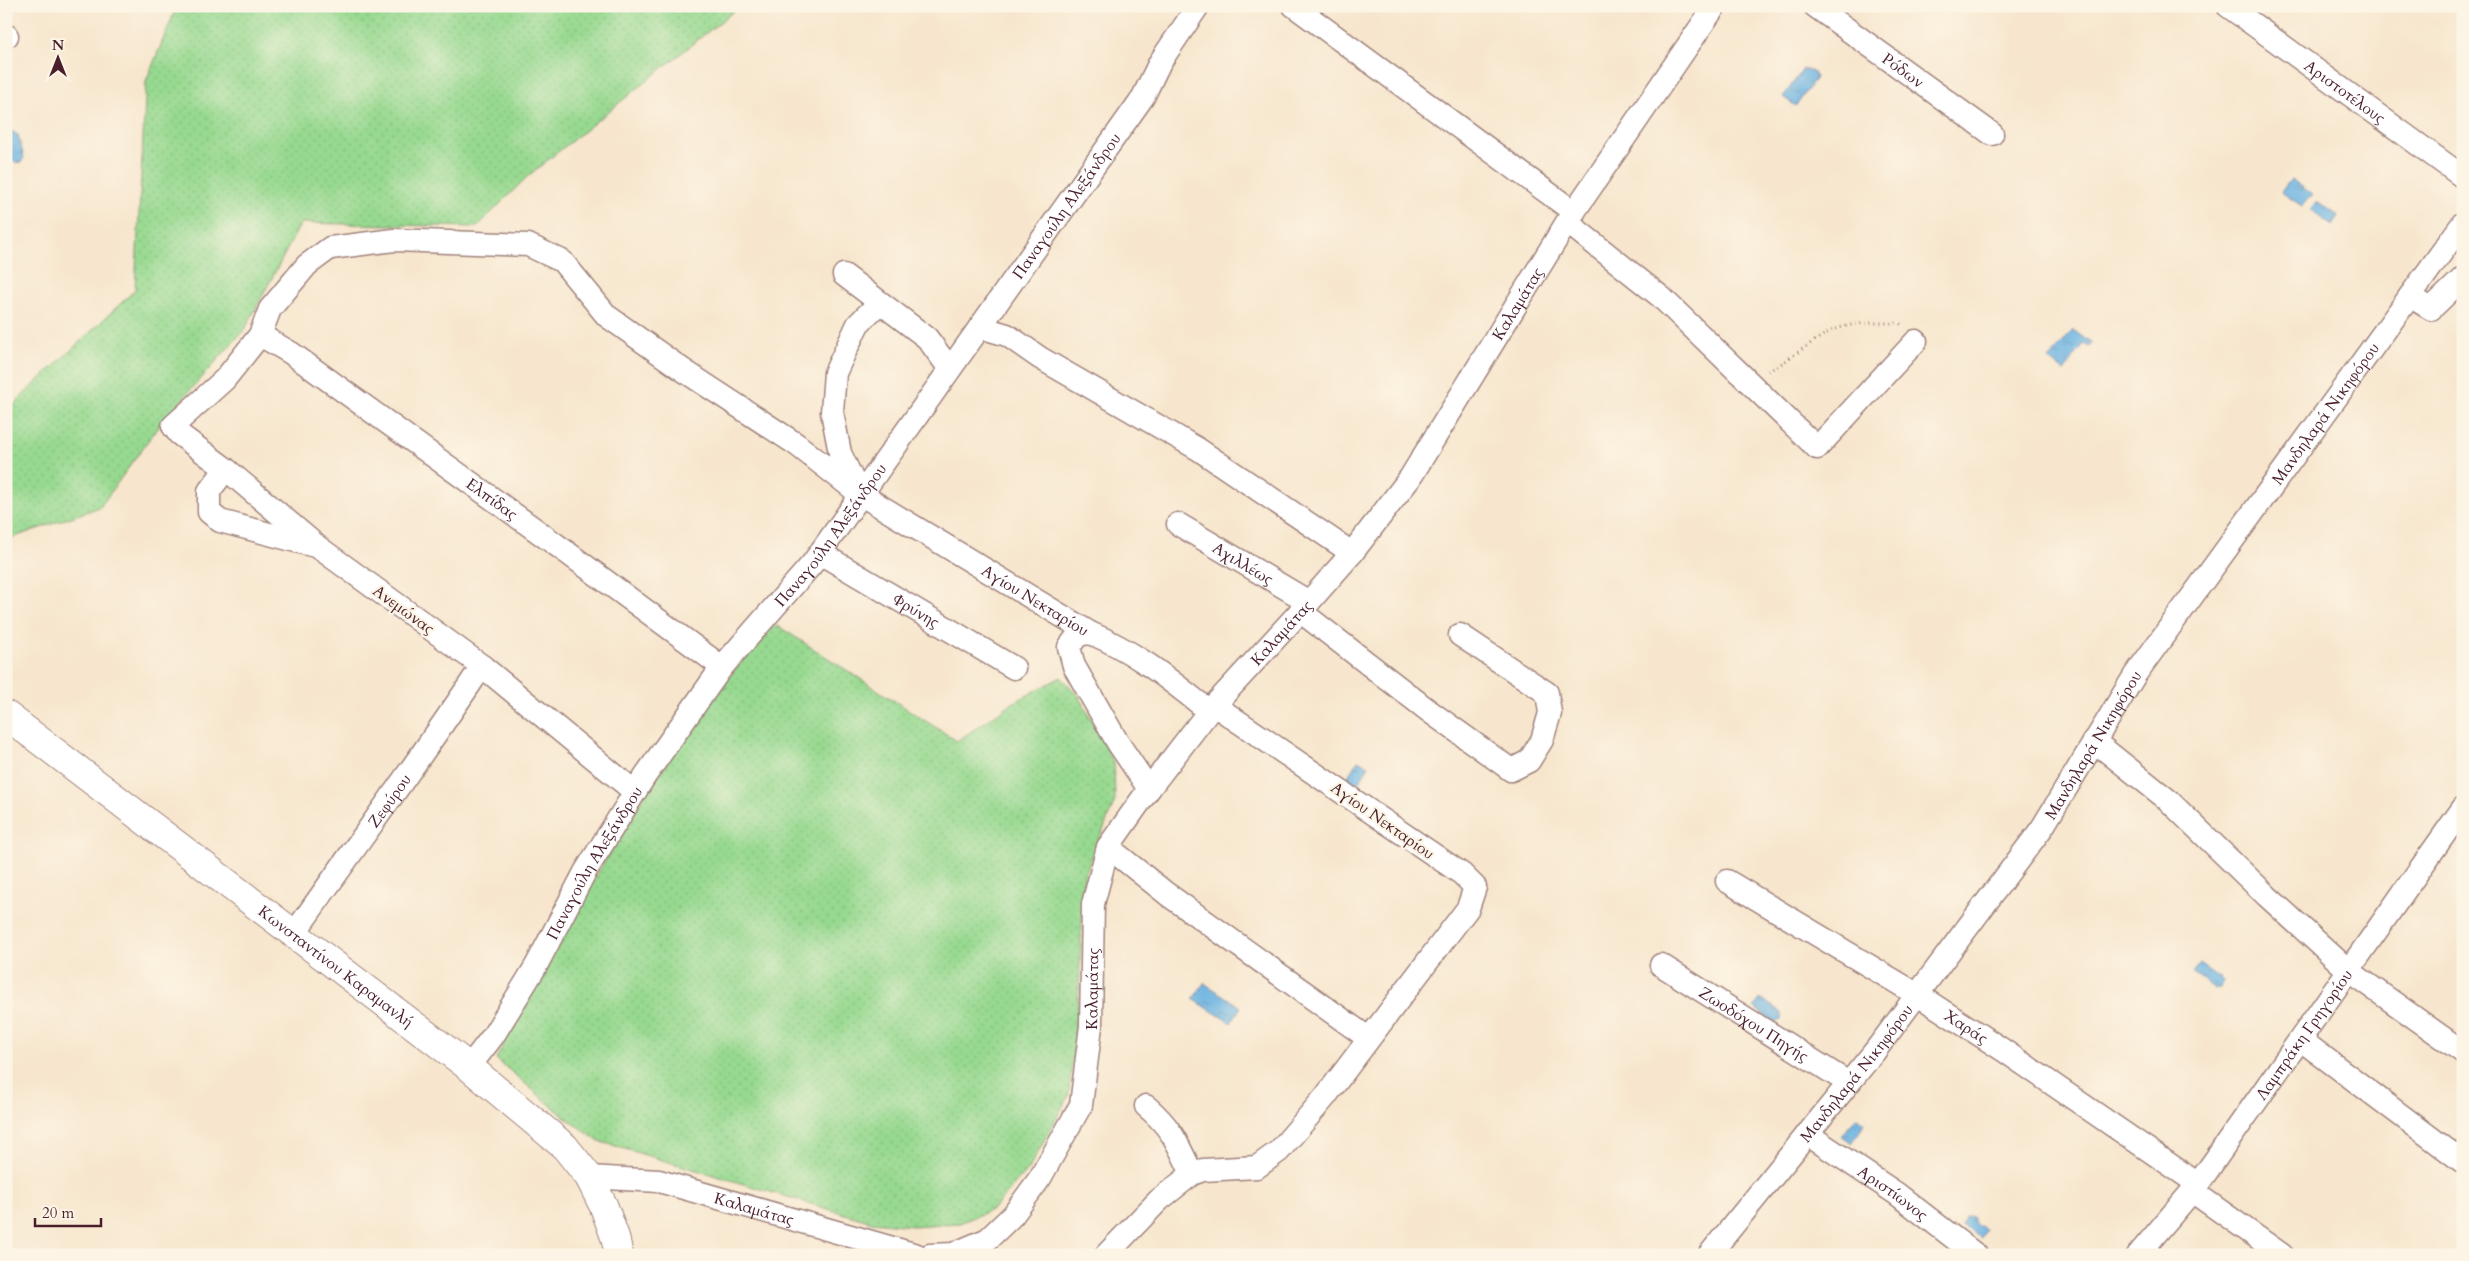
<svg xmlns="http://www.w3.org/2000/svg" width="2469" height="1261" font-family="Cardo,serif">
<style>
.grass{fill:url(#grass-dots);stroke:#707c5e}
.water{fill:url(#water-ripples);stroke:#5a6886}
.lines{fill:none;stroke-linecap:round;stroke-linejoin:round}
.minor-casing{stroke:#a0827c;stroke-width:25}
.major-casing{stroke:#a0827c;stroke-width:30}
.path{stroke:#a0827c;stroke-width:3;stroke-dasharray:1 4;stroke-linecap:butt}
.minor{stroke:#fff;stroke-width:22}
.major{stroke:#fff;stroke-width:28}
.labels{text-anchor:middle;stroke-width:4.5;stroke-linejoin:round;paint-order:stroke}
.street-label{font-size:16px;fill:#4a1f2b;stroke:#fcf5e5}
</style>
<defs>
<pattern id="grass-dots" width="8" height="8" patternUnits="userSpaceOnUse" patternTransform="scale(1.25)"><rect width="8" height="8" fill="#97d990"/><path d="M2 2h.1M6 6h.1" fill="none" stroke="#84ba7c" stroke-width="1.8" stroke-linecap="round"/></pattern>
<pattern id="water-ripples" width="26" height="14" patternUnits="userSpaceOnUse" patternTransform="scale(1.25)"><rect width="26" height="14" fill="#69b2e1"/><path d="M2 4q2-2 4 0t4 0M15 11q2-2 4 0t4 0" fill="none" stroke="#5890b7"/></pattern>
</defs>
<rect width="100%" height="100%" fill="#fcf5e5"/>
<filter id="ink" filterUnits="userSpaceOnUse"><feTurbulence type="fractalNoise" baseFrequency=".02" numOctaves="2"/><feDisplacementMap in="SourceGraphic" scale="10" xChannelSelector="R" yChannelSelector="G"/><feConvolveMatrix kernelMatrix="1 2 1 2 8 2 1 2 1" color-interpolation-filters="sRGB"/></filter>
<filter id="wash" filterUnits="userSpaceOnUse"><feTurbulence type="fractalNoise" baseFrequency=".0096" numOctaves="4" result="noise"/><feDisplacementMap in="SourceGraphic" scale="20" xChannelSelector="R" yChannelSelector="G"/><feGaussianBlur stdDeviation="1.12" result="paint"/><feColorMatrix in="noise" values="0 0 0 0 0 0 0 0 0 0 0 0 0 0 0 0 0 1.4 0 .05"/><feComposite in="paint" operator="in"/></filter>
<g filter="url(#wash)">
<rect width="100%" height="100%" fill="#f7e6cd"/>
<g class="grass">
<polygon points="177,6 740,6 528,176 477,227 301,223 245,329 158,427 100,507 6,540 6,414 22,396 135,290 146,81"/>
<polygon points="778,626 957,741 1011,704 1061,677 1079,696 1114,763 1115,801 1084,877 1079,988 1069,1095 1030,1167 993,1209 960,1223 913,1226 872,1222 598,1141 566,1118 496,1059 542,967 644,795 762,632"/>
</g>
<g class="water">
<polygon points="1803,69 1813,71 1816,78 1796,106 1783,97"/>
<polygon points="6,128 18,135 24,157 21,163 6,160"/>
<polygon points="2291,179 2312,194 2302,206 2281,192"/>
<polygon points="2318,202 2339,216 2332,226 2310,210"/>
<polygon points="2073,330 2091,343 2089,347 2084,344 2064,371 2049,360"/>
<polygon points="1358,760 1369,766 1357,785 1347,778"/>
<polygon points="2200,964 2220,978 2223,981 2221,987 2215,989 2193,973"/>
<polygon points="1204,983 1241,1007 1231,1023 1193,999"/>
<polygon points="1761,998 1782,1013 1782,1020 1775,1023 1754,1007"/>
<polygon points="1856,1117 1865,1123 1852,1143 1842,1136"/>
<polygon points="1966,1216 1972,1217 1976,1225 1986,1230 1981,1238 1961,1225"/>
</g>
</g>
<g filter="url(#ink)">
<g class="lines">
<g class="minor-casing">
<g id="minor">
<polyline points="1294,6 1574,212"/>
<path id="s1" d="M1815,6L1992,134"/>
<path id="s2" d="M2228,6L2463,177"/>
<polyline points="6,36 7,36"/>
<polyline points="1567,222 1661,297 1817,448 1916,341"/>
<polyline points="844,275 927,338 950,369"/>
<polyline points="2410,296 2431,309 2463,278"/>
<polyline points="980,327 1007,335 1040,358 1198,449 1352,553"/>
<path id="s3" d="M260,335L291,353L569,554L722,667"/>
<polyline points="226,469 209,491 209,512 220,521 315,546"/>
<polyline points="857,489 840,453 832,412 835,373 858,324 879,303"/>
<path id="s4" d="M1178,524L1309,602"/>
<path id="s5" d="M820,553L1014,668"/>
<polyline points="1300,611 1429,711 1511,770 1529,761 1542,740 1550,713 1547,693 1460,635"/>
<polyline points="1090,633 1078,635 1069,647 1074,666 1118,743 1149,789"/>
<polyline points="2094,741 2168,800 2267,896 2349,971 2463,1052"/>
<path id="s6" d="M635,792L482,666L318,547L226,469L179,434L173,426L225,379L260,335L270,309L307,265L330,248L394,240L528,245L562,261L607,316L683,370L796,444L860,494L1090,633C1135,651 1171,681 1209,711"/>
<polyline points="1108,847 1167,894 1368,1038"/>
<path id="s7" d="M1727,881L1918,995L2003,1050L2198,1184"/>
<path id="s8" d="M294,934C356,845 422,757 482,666"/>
<path id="s9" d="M1661,965L1847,1082"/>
<polyline points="2301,1040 2463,1162"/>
<path id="s10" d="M469,1067L493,1036L536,966L585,872L645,776L722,667L812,564L1143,97L1160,62L1198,6"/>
<path d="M1146,1106C1172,1128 1178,1144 1192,1174"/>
<path id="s11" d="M1807,1134L1897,1194L1976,1255"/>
<path id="s12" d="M589,1177L659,1181L917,1255"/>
<polyline points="2192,1191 2282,1255"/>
<path id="s13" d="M930,1255L953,1254L988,1239L1013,1215L1040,1178L1081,1105L1091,1026L1093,904L1108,847L1149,789L1209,711L1309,602L1352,553L1410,478L1567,222L1715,6"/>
<polyline points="1106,1255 1159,1200 1192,1174 1203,1170 1257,1167 1279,1151 1325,1097 1468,908 1475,887 1462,874 1214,705"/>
<path id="s14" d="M1709,1255L1875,1051L2042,828L2135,675L2463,223"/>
<path id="s15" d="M2138,1255L2198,1184L2463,808"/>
</g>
</g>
<g class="major-casing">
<g id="major">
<path id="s16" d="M6,715L469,1067L565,1147L589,1177L604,1207L615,1237L619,1255"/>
</g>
</g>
<path class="path" d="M1768,371C1788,361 1805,346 1824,335C1846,321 1874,323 1899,323L1903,326"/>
<use href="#minor" class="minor"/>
<use href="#major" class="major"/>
</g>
</g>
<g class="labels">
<g class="street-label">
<text dy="6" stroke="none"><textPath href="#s1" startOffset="109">Ρόδων</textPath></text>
<text dy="6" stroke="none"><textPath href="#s2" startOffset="145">Αριστοτέλους</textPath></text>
<text dy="6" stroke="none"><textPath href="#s10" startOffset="1050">Παναγούλη Αλεξάνδρου</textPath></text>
<text dy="6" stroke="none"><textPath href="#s13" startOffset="1168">Καλαμάτας</textPath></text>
<text dy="6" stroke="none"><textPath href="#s14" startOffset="1044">Μανδηλαρά Νικηφόρου</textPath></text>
<text dy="6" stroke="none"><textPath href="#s3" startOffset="284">Ελπίδας</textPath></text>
<text dy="6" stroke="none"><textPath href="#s10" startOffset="645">Παναγούλη Αλεξάνδρου</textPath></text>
<text dy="6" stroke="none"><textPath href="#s4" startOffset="76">Αχιλλέως</textPath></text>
<text dy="6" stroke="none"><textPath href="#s6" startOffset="1652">Αγίου Νεκταρίου</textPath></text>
<text transform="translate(404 609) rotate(36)" y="6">Ανεμώνας</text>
<text dy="6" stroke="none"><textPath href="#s5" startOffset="112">Φρύνης</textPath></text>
<text dy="6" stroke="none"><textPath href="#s13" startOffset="762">Καλαμάτας</textPath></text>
<text dy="6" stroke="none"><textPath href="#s14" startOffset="639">Μανδηλαρά Νικηφόρου</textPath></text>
<text dy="6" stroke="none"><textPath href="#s8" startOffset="164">Ζεφύρου</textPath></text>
<text transform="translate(1383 820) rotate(35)" y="6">Αγίου Νεκταρίου</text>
<text dy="6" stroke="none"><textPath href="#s10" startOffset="240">Παναγούλη Αλεξάνδρου</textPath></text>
<text dy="6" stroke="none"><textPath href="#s16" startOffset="415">Κωνσταντίνου Καραμανλή</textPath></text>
<text dy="6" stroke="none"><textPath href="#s13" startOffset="342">Καλαμάτας</textPath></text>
<text dy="6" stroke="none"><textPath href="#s9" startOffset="110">Ζωοδόχου Πηγής</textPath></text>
<text dy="6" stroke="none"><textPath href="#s7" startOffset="280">Χαράς</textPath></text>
<text dy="6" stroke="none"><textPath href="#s15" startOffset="276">Λαμπράκη Γρηγορίου</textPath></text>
<text dy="6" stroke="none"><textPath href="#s14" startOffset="234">Μανδηλαρά Νικηφόρου</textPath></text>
<text dy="6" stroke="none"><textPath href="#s11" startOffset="104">Αριστίωνος</textPath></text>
<text dy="6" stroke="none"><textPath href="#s12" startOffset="169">Καλαμάτας</textPath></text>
</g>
</g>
<rect width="2469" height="1261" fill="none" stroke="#fcf5e5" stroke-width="25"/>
<g transform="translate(58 58)" stroke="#fcf5e5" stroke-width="4" paint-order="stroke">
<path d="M0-4L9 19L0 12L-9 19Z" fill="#4a1f2b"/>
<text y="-8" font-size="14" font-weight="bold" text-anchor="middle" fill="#4a1f2b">N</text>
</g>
<path d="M35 1218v8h66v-8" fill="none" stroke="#4a1f2b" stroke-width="2.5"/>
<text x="42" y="1218" font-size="15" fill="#4a1f2b" stroke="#fcf5e5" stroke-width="4" paint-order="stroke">20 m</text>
</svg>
